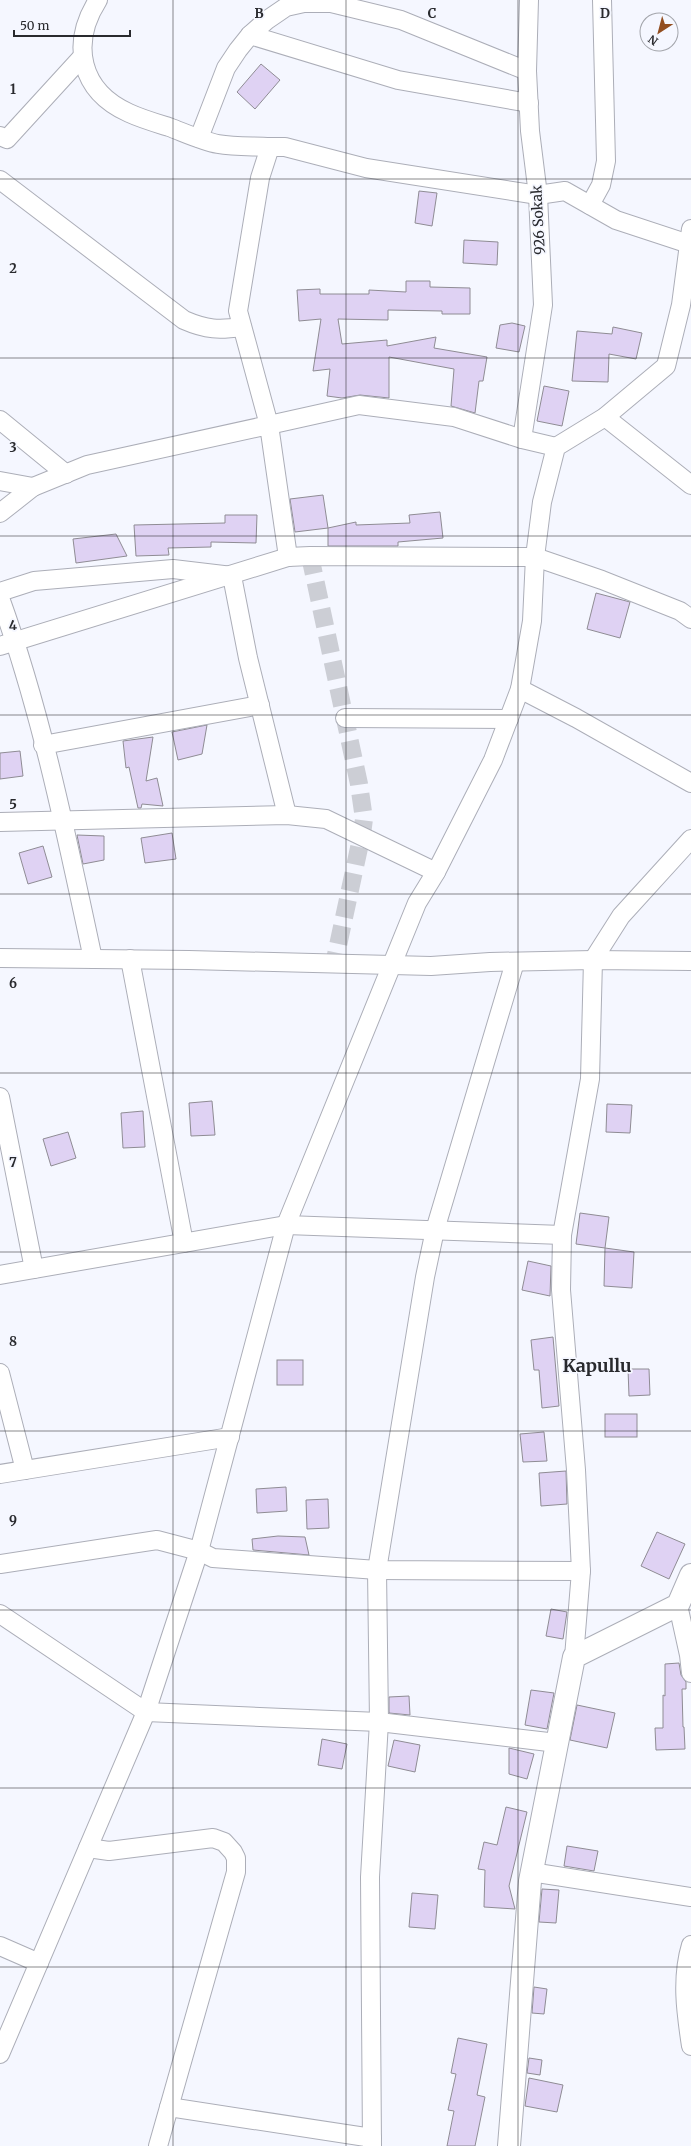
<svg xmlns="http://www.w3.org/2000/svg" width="691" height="2146" font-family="Merriweather,serif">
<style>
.building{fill:#dfd2f3;stroke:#8f8c94}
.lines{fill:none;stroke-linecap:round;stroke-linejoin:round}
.minor-tunnel{stroke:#ccced5;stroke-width:18;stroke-dasharray:18 9;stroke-linecap:butt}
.minor-casing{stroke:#acaeb8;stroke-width:20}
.tertiary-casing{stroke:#acaeb8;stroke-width:24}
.minor{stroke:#fff;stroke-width:18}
.tertiary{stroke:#fff;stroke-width:22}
.grid{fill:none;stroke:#292a2e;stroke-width:1;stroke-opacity:0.55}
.labels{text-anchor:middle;stroke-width:3.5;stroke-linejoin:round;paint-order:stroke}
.street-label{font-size:14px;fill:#292a2e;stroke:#f5f7ff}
.district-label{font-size:18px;font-weight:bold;fill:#292a2e;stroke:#f5f7ff}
.grid-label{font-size:13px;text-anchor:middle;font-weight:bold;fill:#292a2e;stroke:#f5f7ff;stroke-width:3.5;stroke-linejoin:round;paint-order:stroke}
</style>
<rect width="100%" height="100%" fill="#f5f7ff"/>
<g class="building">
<polygon points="261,64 280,80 255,109 237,92"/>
<polygon points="419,191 437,193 432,226 415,223"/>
<polygon points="464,240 498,242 497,265 463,263"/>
<polygon points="406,281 430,281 430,287 470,288 470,314 442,314 442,311 388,310 388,320 338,319 342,344 387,340 387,346 436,337 434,348 487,357 483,381 479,381 475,413 451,406 454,369 389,357 389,398 360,395 342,398 327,396 330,369 313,371 321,319 299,321 297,290 320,289 320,294 369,294 369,290 406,292"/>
<polygon points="512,323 525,326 519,352 496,348 500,325"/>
<polygon points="613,327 642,333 636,359 609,354 608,382 572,381 577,331 612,334"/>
<polygon points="544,386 569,391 562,426 537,421"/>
<polygon points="323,495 328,528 295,532 290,499"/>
<polygon points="440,512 443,538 398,542 398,546 328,546 328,528 356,522 356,525 410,523 409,515"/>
<polygon points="225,515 257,515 256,543 211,542 211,547 168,548 169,555 136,556 134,525 225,523"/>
<polygon points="116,534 127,556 76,563 73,539"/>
<polygon points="596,593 630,602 620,638 587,629"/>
<polygon points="207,725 202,754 178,760 172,732"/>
<polygon points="153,737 146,781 157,778 163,806 142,804 141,808 138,808 129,767 126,768 123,741"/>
<polygon points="20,751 23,776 0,779 0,753"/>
<polygon points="172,833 176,859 145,863 141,838"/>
<polygon points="77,835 104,836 104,860 83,864"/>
<polygon points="43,846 52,877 28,884 19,853"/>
<polygon points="212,1101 215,1135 191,1136 189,1103"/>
<polygon points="607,1104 632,1105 630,1133 606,1132"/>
<polygon points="143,1111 145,1147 123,1148 121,1113"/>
<polygon points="68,1132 76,1158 51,1166 43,1139"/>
<polygon points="580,1213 609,1217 605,1248 576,1244"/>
<polygon points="605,1248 634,1252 632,1288 604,1286"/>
<polygon points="528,1261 551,1266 550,1296 522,1290"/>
<polygon points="553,1337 559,1406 542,1408 539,1370 534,1370 531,1340"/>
<rect x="277" y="1360" width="26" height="25"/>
<polygon points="628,1369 649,1369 650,1395 629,1396"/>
<rect x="605" y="1414" width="32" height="23"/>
<polygon points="544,1432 547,1461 523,1462 520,1434"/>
<polygon points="566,1471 567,1504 541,1506 539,1473"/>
<polygon points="286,1487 287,1511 257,1513 256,1489"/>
<polygon points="328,1499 329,1528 307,1529 306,1500"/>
<polygon points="657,1532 685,1544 669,1579 641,1566"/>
<polygon points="278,1536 305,1537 309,1555 253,1550 252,1539"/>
<polygon points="551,1609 567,1612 563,1639 546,1636"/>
<polygon points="679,1663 681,1675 686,1682 686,1689 682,1689 683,1727 684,1727 685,1749 656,1750 655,1728 663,1728 663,1695 665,1696 665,1664"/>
<polygon points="531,1690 554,1693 547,1729 525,1725"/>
<polygon points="409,1696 410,1715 389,1713 389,1697"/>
<polygon points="577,1705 615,1713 607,1748 570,1740"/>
<polygon points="322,1739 347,1744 342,1769 318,1765"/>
<polygon points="394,1740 420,1745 415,1772 388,1766"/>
<polygon points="509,1748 534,1754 527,1779 509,1774"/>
<polygon points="506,1807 527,1812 509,1886 515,1909 484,1907 485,1870 478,1869 484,1842 497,1845"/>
<polygon points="567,1846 598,1851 594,1871 564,1866"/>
<polygon points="542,1889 559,1890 556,1923 539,1922"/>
<polygon points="412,1893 438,1895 435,1929 409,1927"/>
<polygon points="534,1987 547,1989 544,2014 532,2013"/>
<polygon points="458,2038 487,2044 477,2095 485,2097 475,2146 447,2146 454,2111 448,2110 456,2074 451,2073"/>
<polygon points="529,2058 542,2060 540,2075 527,2073"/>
<polygon points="529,2078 563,2085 557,2112 525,2106"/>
</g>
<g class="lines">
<polyline class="minor-tunnel" points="310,556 359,784 364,819 362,834 334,964"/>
<g class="minor-casing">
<g id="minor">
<path d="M98,0C70,44 80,91 129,113C142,119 156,123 169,127C185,133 202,141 218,144C235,147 253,146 270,147"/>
<polyline points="250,35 398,80 529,103"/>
<polyline points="0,136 7,139 82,57"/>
<polyline points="199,138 226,68 238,50 250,35 267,20 286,7 304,3 331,3 401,20 527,71"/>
<path d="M0,180L184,320C207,330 219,330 242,327"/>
<polyline points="590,205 601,185 606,161 602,0"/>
<polyline points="605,417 691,485"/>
<polyline points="0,420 66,474"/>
<polyline points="522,439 543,305 538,195 530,131 527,71 529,0"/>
<polyline points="556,447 522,439 454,417 359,405 269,425 238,311 260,178 270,147 285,147 366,168 538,195 565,191 616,220 689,244"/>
<polyline points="0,481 33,487"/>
<polyline points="0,513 33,487 87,465 269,425 288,557"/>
<polyline points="0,592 34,581 173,569 232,576 248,658 287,815"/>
<path d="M0,598C42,714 67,838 93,959"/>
<polyline points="0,646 288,557 310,556 535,557 602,580 680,611 691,619"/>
<polyline points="520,689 576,718 691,783"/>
<polyline points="345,718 509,719"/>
<polyline points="43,745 260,705"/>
<polyline points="0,822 287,815 326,819 436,872"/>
<polyline points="0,958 189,960 431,966 490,962 593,960 691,961"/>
<polyline points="130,959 184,1243"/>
<polyline points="0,1097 34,1269"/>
<polyline points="0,1275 286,1225 562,1235"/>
<polyline points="0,1373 25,1470"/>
<polyline points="0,1474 230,1437"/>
<polyline points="0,1564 157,1540 199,1551 213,1558 377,1570 581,1571"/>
<polyline points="678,1605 689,1655 691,1673"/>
<polyline points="0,1614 146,1712 379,1722 557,1743"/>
<polyline points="574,1657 581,1571 576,1470 561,1290 562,1235 590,1079 593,960 621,916 691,839"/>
<polyline points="88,1848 109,1851 213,1838 224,1842 233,1852 236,1858 236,1872 158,2146"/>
<polyline points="531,1872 691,1897"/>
<path d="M691,1945C681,1978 686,2013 691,2046"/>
<polyline points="0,1946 39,1963"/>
<polyline points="0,2054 146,1712 199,1551 286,1225 417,903 436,872 493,760 520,689 532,621 535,557 542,502 556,447 605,417 666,366 681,305 691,229"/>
<polyline points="169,2107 372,2138"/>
<polyline points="372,2146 370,1877 379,1722 377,1570 425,1277 435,1230 515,962"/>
</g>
</g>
<g class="tertiary-casing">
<polyline id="tertiary" points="509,2146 530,1881 574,1657 678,1605 691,1575"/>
</g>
<use href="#minor" class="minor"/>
<use href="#tertiary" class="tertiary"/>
</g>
<path class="grid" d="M173,0V2146M346,0V2146M518,0V2146M0,179H691M0,358H691M0,536H691M0,715H691M0,894H691M0,1073H691M0,1252H691M0,1431H691M0,1610H691M0,1788H691M0,1967H691"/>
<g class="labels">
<g class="street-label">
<text transform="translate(538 220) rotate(-93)" y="5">926 Sokak</text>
</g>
<g class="district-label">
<text x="597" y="1372">Kapullu</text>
</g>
</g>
<g class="grid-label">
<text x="259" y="18">B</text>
<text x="432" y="18">C</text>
<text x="605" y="18">D</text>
<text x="13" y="94">1</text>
<text x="13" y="273">2</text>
<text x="13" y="452">3</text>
<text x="13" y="630">4</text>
<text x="13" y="809">5</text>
<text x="13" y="988">6</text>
<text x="13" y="1167">7</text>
<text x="13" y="1346">8</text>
<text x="13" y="1525">9</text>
</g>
<g transform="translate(659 32) rotate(216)"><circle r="19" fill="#f5f7ff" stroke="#a3a5ab"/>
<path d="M0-3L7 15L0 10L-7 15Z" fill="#924e20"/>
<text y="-6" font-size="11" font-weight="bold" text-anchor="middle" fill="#292a2e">N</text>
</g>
<path d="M14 30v6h116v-6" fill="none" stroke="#292a2e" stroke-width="2"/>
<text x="20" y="30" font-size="12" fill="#292a2e" stroke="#f5f7ff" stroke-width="3" paint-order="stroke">50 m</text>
</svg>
